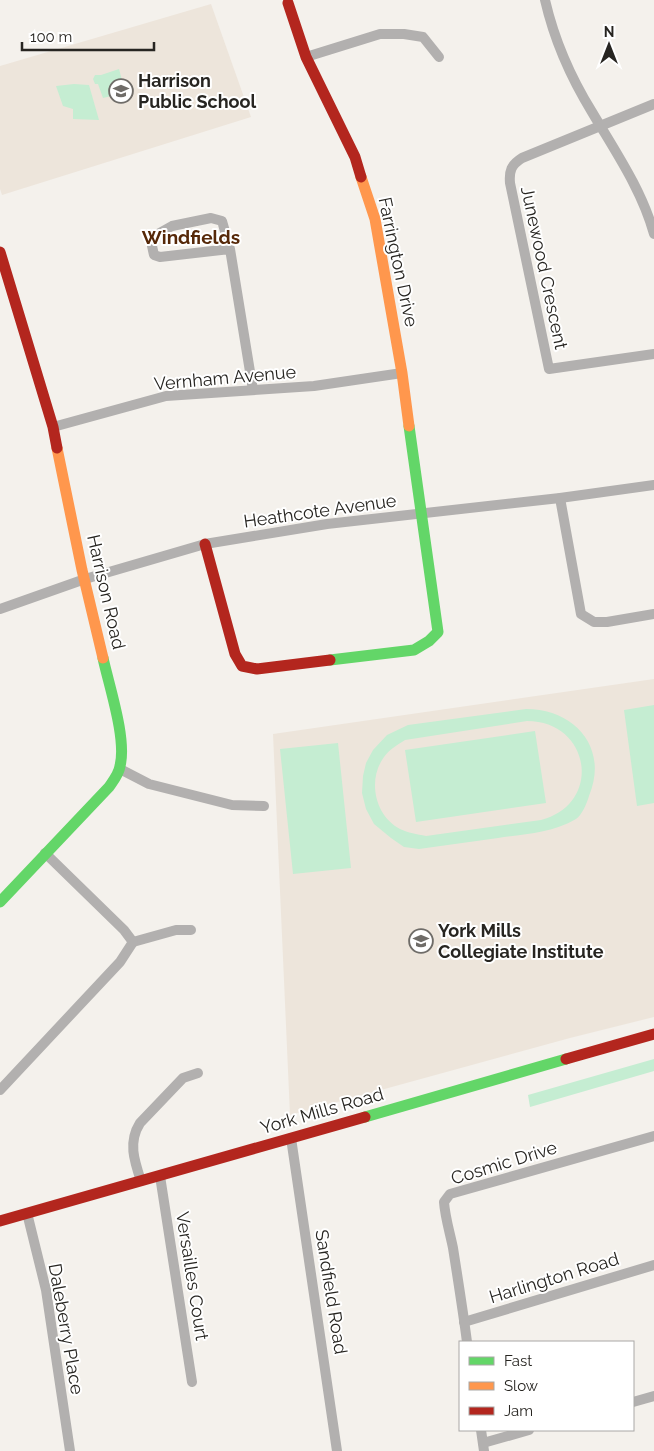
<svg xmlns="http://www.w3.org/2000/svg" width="654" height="1451" font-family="Raleway,sans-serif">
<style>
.built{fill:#ede5db}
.green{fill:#c5edd2;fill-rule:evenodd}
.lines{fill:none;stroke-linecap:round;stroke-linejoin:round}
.street{stroke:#b2b0af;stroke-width:10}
.fast{stroke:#63d668;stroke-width:11}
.slow{stroke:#ff974d;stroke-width:11}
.jam{stroke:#b3261e;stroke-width:11}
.labels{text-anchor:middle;stroke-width:4;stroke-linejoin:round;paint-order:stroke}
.poi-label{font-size:18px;font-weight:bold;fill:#272521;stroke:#fff;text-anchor:start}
.street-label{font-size:18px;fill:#272521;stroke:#fff}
.neighbourhood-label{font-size:19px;font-weight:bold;fill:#562808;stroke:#fff}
</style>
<rect width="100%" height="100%" fill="#f4f1ec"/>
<g class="built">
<polygon points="211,4 251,117 2,195 0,189 0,66"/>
<polygon points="654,679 654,1017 570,1038 290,1115 273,734"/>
</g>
<g class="green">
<polygon points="119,69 125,91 128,92 103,98 98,84 95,84 93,79 95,75 101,75"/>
<polygon points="74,84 89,85 99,120 73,119 73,109 63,106 56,86"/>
<polygon points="654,705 654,803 637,806 624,710"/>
<path d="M526,709C575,709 609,748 589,796C587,803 582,815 576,819C552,833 525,834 498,838C472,842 445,845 419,849L404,847L391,838L374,824L366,809L362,793L363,776L366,763L373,750L387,735L408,725ZM527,721C591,721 603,804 541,820L426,836C417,834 408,833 400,829C375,816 367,780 384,757C389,750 397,745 405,740Z"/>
<polygon points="535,731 546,803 416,822 405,750"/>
<polygon points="338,743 351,868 293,874 280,749"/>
<polygon points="654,1059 654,1071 530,1107 528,1095"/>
</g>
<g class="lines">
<g class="street">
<path d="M545,0C554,39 571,78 592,112C615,151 642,190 654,234"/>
<polyline points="306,57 380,34 404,34 423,37 439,57"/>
<path d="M654,104L522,158C511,165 509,171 510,183L549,369L654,354"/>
<polyline points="230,249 160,257 154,255 152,246 156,235 172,226 211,218 222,221 230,249 253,390"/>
<polyline points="53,427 166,396 314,386 402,373"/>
<polyline points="560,498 581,614 594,622 607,622 654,614"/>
<polyline points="0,609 85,579 205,544 327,524 560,498 654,485"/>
<polyline points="120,769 149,784 232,805 264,806"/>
<polyline points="133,942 176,930 191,930"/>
<polyline points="0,1090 120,962 133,942 124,930 45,853"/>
<polyline points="291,1138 337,1451"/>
<polyline points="160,1176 192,1382"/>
<path d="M141,1181C134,1160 128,1142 140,1123L183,1078L198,1073"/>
<polyline points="27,1213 46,1290 70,1451"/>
<polyline points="464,1322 654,1265"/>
<path d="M467,1342C463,1311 458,1280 453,1248C450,1233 445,1217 444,1202L450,1194L654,1136"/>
<polyline points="633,1402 654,1396"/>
<polyline points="481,1430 484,1451"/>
<polyline points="483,1443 529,1430"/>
</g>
<g class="fast">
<polyline points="330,660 414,650 429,641 438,632 409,426"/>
<path d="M0,902L109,787C113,781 119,774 120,766C127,739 109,686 103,658"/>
<polyline points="365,1117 566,1059"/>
</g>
<g class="slow">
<polyline points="361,177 375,219 402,373 409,426"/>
<polyline points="57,448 82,570 103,658"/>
</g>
<g class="jam">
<polyline points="288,3 306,57 355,157 361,177"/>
<polyline points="0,252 53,427 57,448"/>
<polyline points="205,544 235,654 242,666 257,669 330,660"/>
<polyline points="566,1059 654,1034"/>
<polyline points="0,1221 365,1117"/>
</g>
</g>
<defs>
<g id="school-ring" transform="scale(1.25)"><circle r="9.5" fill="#fff" stroke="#6f6c68" stroke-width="1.5"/><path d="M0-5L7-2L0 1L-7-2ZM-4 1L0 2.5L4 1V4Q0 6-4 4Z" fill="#6f6c68"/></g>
</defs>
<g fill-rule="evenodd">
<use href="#school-ring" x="121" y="91"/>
<use href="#school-ring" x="421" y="941"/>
</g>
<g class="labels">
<g class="poi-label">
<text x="138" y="87">Harrison<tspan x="138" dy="21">Public School</tspan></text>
<text x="438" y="937">York Mills<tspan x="438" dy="21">Collegiate Institute</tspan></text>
</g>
<g class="street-label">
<text transform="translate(398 262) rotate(78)" y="6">Farrington Drive</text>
<text transform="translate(544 268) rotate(78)" y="6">Junewood Crescent</text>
<text transform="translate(225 378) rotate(-5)" y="6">Vernham Avenue</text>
<text transform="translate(320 511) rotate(-8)" y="6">Heathcote Avenue</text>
<text transform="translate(106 592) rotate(77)" y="6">Harrison Road</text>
<text transform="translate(322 1111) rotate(-16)" y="6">York Mills Road</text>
<text transform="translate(504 1163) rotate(-17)" y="6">Cosmic Drive</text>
<text transform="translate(192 1276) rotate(81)" y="6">Versailles Court</text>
<text transform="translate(554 1278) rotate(-17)" y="6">Harlington Road</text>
<text transform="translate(331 1292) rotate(81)" y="6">Sandfield Road</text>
<text transform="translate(66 1329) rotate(80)" y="6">Daleberry Place</text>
</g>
<g class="neighbourhood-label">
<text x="191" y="244">Windfields</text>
</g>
</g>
<rect x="459" y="1341" width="175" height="90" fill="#ffffff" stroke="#a9a8a6"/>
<rect x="469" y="1357" width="25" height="8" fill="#63d668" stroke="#a9a8a6"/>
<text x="504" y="1366" font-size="15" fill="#272521">Fast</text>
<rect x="469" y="1382" width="25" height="8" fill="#ff974d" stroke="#a9a8a6"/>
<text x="504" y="1391" font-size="15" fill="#272521">Slow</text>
<rect x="469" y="1407" width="25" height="8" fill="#b3261e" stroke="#a9a8a6"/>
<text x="504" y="1416" font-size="15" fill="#272521">Jam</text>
<g transform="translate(609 45)" stroke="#ffffff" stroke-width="4" paint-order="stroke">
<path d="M0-4L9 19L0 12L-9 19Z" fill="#272521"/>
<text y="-8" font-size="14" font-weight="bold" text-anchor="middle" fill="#272521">N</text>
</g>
<path d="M22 42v8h132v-8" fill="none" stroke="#272521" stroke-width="2.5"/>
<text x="30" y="42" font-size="15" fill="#272521" stroke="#ffffff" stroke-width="4" paint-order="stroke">100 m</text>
</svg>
